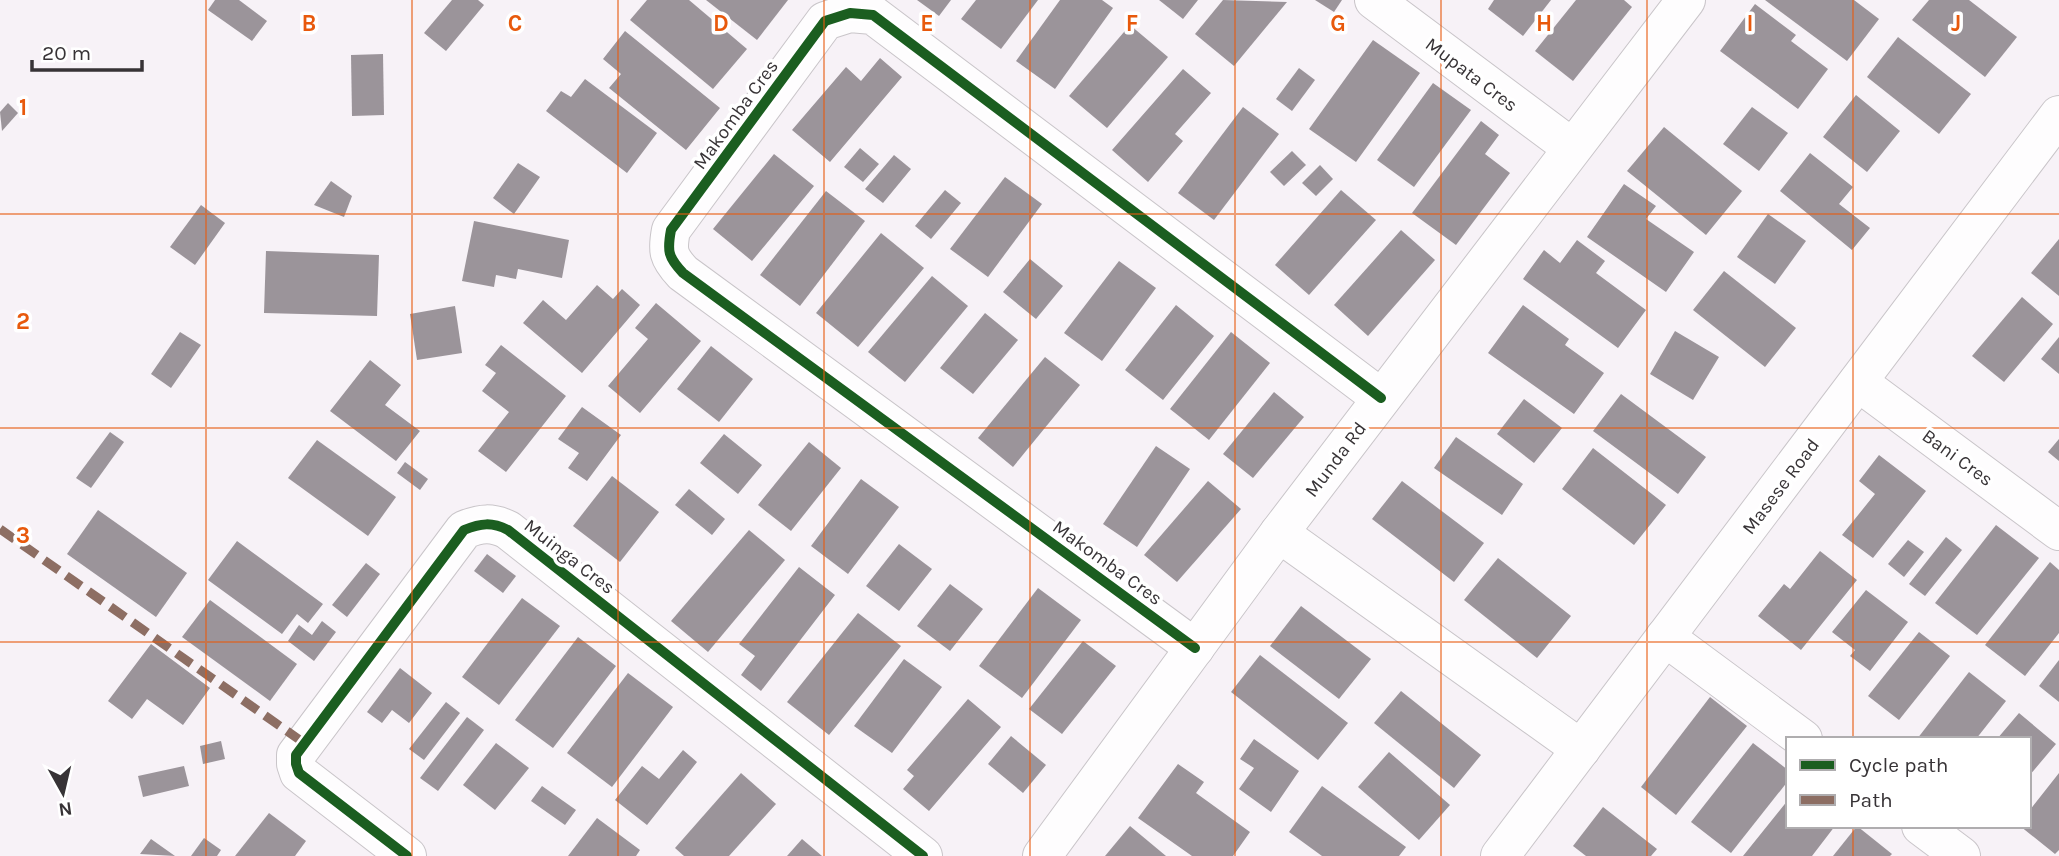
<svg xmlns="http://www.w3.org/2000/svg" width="2059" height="856" font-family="Karla,sans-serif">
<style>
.building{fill:#9b949a}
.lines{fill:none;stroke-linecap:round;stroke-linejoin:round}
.minor-casing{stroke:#c9c5c9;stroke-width:40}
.minor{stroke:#fefdfe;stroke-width:38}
.quiet{stroke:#8d6e63;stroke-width:9;stroke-dasharray:18 9;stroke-linecap:butt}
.cycleway-casing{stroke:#fff;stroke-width:15}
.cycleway{stroke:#1b5e20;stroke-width:10}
.grid{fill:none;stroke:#e8590c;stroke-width:2;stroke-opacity:0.55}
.labels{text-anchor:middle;stroke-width:7;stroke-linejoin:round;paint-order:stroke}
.street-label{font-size:19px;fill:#373336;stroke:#fff}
.grid-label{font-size:23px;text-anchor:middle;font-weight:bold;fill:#e8590c;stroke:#fff;stroke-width:7;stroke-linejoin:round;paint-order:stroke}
</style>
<rect width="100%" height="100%" fill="#f7f2f7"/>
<g class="building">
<polygon points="215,0 239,0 267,21 252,41 208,10"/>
<polygon points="452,0 478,0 484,5 446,51 424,33"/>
<polygon points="647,0 689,0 747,49 713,89 630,20"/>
<polygon points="706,0 788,0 757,40"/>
<polygon points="917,0 951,0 939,16"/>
<polygon points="976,0 1038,0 1001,49 961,19"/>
<polygon points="1060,0 1102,0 1113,8 1055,89 1016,61"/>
<polygon points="1159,0 1198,0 1183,19"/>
<polygon points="1223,0 1287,2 1234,66 1195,34"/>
<polygon points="1315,0 1342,0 1334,12"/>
<polygon points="1494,0 1551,0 1523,36 1488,9"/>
<polygon points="1576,0 1624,0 1632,7 1573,81 1535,51"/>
<polygon points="1765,0 1854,0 1879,19 1847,61"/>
<polygon points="1929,0 1969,0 2017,37 1985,77 1912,20"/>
<polygon points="1755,4 1796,35 1791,41 1828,69 1798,109 1720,51"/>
<polygon points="1130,25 1168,57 1107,128 1069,96"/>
<polygon points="625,31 720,108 686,150 609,88 621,74 603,59"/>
<polygon points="1898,37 1971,94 1939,134 1867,77"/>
<polygon points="1373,40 1420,73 1356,162 1309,129"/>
<polygon points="383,54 384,115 352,116 351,55"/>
<polygon points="880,58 902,77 830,162 792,130 846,67 861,81"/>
<polygon points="1299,68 1315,80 1292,111 1276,99"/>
<polygon points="1183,69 1211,93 1175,134 1183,141 1148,182 1112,150"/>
<polygon points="585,79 657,133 627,173 546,111 561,91 571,97"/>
<polygon points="1433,83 1471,110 1414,187 1377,160"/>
<polygon points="1856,95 1900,131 1867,172 1823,137"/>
<polygon points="8,103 18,113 2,131 0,112"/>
<polygon points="1243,107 1279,134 1214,220 1178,193"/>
<polygon points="1752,107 1788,133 1759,171 1723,144"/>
<polygon points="1481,121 1499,135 1485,154 1510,173 1456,245 1412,213"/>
<polygon points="1664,127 1742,191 1706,235 1627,171"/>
<polygon points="860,148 879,164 863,182 844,167"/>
<polygon points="1292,151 1306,165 1284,186 1270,172"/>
<polygon points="1810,153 1853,187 1839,204 1870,228 1852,250 1780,191"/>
<polygon points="774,154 814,186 752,261 713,229"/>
<polygon points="894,155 911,169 883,203 865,189"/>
<polygon points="518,163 540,177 514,214 493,198"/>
<polygon points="1320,165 1333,179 1316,196 1302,183"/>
<polygon points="1005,177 1042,204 988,277 950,249"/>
<polygon points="331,181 352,196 344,217 314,205"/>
<polygon points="1624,184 1656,206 1646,219 1694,252 1666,292 1587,237"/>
<polygon points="945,190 961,203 931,239 915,226"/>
<polygon points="1341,190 1376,220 1309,295 1275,265"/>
<polygon points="826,191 865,221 800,306 760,275"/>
<polygon points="201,205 225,223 195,265 170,247"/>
<polygon points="1768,214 1806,241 1775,284 1737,257"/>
<polygon points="474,221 569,240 562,278 518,269 516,279 496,275 494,287 462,281"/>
<polygon points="1401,230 1435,260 1368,336 1334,305"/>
<polygon points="881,233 924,268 858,347 816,313"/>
<polygon points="2059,239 2059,296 2031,273"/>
<polygon points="1577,240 1605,261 1596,273 1646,310 1618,348 1523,279 1544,250 1560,263"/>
<polygon points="266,251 379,255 377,316 264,313"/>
<polygon points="1030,259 1063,286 1036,319 1003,292"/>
<polygon points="1119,261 1156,288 1102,361 1064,333"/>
<polygon points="1724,271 1796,328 1765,367 1693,310"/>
<polygon points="932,276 968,306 905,382 868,352"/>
<polygon points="597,285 613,299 622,289 640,305 582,373 523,323 543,300 566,320"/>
<polygon points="2022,297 2053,324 2004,382 1972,356"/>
<polygon points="656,303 701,341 640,413 608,386 648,339 635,328"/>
<polygon points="1176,305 1214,336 1163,400 1125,370"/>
<polygon points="1523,305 1569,339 1565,345 1604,373 1574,414 1488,353"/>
<polygon points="455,306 462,353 417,360 410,314"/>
<polygon points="985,313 1018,340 973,394 940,368"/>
<polygon points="1675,331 1719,357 1693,400 1650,374"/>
<polygon points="180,332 201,345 171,388 151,374"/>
<polygon points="1231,332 1270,363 1209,440 1170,409"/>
<polygon points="2059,337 2059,374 2041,359"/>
<polygon points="501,345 566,396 506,472 478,451 509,412 482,391 496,373 485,365"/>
<polygon points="711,346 753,379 719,422 677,389"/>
<polygon points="1045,357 1080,385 1013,467 978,438"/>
<polygon points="370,360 401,385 385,405 420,431 396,461 330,411"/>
<polygon points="1274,392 1304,417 1253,478 1223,454"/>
<polygon points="1621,394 1706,457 1678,494 1593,431"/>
<polygon points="1524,399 1562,428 1534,463 1497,434"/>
<polygon points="582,407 621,435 587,481 568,468 579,453 558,439"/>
<polygon points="110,432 124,442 91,488 76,478"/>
<polygon points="724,434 762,465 738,494 700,463"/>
<polygon points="1456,437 1523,484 1502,515 1434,468"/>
<polygon points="2059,439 2059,461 2048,452"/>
<polygon points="317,440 396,497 368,536 288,478"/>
<polygon points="809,442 841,468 791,531 758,505"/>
<polygon points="1156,446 1190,469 1137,547 1103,524"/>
<polygon points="1593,448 1666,505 1634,545 1562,489"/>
<polygon points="1879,455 1926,491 1873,558 1842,535 1875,494 1859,481"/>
<polygon points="405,462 428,479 420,490 397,473"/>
<polygon points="612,476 659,512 620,562 573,526"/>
<polygon points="861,479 899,507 848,574 811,546"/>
<polygon points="1208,481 1241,509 1177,582 1144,555"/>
<polygon points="1402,481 1484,543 1454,582 1372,519"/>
<polygon points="689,489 725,519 712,535 675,505"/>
<polygon points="98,510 187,573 156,617 67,554"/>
<polygon points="1996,525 2039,558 1977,635 1935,603"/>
<polygon points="749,530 785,560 708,652 671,621"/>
<polygon points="1946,537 1962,550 1925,596 1909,584"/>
<polygon points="1908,540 1924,552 1904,577 1888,564"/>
<polygon points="237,541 323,604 308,623 297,614 282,634 208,580"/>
<polygon points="899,544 932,569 899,611 866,586"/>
<polygon points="1820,551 1857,580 1801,650 1758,616 1784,584 1790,589"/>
<polygon points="487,554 516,576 503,593 474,571"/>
<polygon points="1498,558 1571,616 1537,658 1464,600"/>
<polygon points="2050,562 2059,570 2059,633 2025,676 1985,645"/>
<polygon points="366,563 380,574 347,617 332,605"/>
<polygon points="799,567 835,595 761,691 741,675 755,656 739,644"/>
<polygon points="950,584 983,609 950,651 917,626"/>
<polygon points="1038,588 1081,620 1022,698 979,666"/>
<polygon points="1866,590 1908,622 1870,671 1850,656 1855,650 1832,632"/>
<polygon points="522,598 560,626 499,705 462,677"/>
<polygon points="210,600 297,664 270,701 182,637"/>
<polygon points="1301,606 1371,659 1339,699 1270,646"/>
<polygon points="858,613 901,646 829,735 787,702"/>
<polygon points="322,621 336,632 314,661 288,641 299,625 312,635"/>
<polygon points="1919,632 1950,656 1899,720 1868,696"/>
<polygon points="578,637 616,666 553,748 515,720"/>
<polygon points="1083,641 1116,666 1062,734 1029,709"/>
<polygon points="151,644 210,688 183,725 147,699 132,719 108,701"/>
<polygon points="1260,655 1348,723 1318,760 1231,692"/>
<polygon points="904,659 942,687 892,753 854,726"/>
<polygon points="2059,660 2059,702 2039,686"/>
<polygon points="400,668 432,693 409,723 392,710 382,723 367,712"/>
<polygon points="1969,672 2006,701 1976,739 1917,739"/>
<polygon points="628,673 673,707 612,787 567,753"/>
<polygon points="1401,691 1481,755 1454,788 1374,723"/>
<polygon points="1710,697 1747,726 1676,815 1641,787"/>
<polygon points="968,699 1001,727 929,811 903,789 914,776 907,770"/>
<polygon points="446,702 460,713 424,760 409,749"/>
<polygon points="2019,713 2056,744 2029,776 2029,739 1997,739"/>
<polygon points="467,717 484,730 438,791 420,778"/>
<polygon points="1011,736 1046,765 1023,793 988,764"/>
<polygon points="1254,739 1299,771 1271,812 1239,789 1254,768 1240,759"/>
<polygon points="221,741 225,759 203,764 200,746"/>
<polygon points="496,743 529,768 495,810 463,785"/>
<polygon points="1753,743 1788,770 1788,781 1731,853 1691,822"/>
<polygon points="683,750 697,762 647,825 615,800 642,766 659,779"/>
<polygon points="1389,752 1450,805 1419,840 1358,787"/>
<polygon points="1178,764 1204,782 1196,793 1250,832 1233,856 1192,856 1138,818"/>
<polygon points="184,766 189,786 143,797 138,776"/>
<polygon points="741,773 776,804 729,856 684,856 675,848"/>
<polygon points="2059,773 2059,850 2055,854 2020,826 2029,826 2029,811"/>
<polygon points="542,786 576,810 565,825 531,801"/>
<polygon points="1322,786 1406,847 1399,856 1322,856 1289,832"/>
<polygon points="1788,800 1788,826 1835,826 1812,856 1743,856"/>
<polygon points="1603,807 1657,849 1651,856 1586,856 1573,846"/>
<polygon points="269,813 306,841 295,856 235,856"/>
<polygon points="597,818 640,850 636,856 568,856"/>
<polygon points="1130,826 1166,856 1105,856"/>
<polygon points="1857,826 1892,854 1890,856 1833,856"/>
<polygon points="204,838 221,850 217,856 191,856"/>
<polygon points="151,839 175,856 140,854"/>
<polygon points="802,839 822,856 787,856"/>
</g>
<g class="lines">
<g class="minor-casing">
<g id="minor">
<polyline points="1374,0 1571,147"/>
<polyline points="1858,382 2059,531"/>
<polyline points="1279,533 1581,749"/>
<polyline points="1665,637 1803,739"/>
<path d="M1195,648L683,273C668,257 667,251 671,230L825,21L850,13L873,15L1381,398"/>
<polyline points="1921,826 1961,856"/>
<path d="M407,856L299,773L296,764V755L464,530C481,523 492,522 508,530L923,856"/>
<polyline points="1042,856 1279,533 1686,0"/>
<polyline points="1500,856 2059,115"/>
</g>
</g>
<use href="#minor" class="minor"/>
<polyline class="quiet" points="0,529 304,743"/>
<g class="cycleway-casing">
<g id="cycleway">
<path d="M1195,648L683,273C668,257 667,251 671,230L825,21L850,13L873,15L1381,398"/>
<path d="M407,856L299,773L296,764V755L464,530C481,523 492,522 508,530L923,856"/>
</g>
</g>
<use href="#cycleway" class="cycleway"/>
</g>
<path class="grid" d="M206,0V856M412,0V856M618,0V856M824,0V856M1030,0V856M1235,0V856M1441,0V856M1647,0V856M1853,0V739M0,214H2059M0,428H2059M0,642H2059M1853,826V856"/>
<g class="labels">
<g class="street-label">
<text transform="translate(1472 74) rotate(37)" y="7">Mupata Cres</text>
<text transform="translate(735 114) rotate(-54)" y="7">Makomba Cres</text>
<text transform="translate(1958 457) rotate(36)" y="7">Bani Cres</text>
<text transform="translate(1335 459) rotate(-53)" y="7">Munda Rd</text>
<text transform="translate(1780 486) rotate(-53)" y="7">Masese Road</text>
<text transform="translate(570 556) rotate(38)" y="7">Muinga Cres</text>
<text transform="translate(1108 562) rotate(36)" y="7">Makomba Cres</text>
</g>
</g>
<g class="grid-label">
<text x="309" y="31">B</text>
<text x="515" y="31">C</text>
<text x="721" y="31">D</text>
<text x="927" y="31">E</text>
<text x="1132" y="31">F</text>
<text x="1338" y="31">G</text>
<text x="1544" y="31">H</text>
<text x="1750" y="31">I</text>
<text x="1956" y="31">J</text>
<text x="23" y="115">1</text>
<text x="23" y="329">2</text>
<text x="23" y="543">3</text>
</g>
<rect x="1786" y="737" width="245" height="91" fill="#ffffff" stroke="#afadaf" stroke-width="2"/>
<rect x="1800" y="760" width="35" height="10" fill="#1b5e20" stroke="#afadaf" stroke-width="2"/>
<text x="1849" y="772" font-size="21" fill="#373336">Cycle path</text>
<rect x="1800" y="795" width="35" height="10" fill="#8d6e63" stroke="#afadaf" stroke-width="2"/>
<text x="1849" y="807" font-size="21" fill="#373336">Path</text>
<g transform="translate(63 793) rotate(172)" stroke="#ffffff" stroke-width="5" paint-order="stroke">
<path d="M0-5L12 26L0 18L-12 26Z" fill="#373336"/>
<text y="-10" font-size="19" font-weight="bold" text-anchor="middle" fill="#373336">N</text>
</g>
<path d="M32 60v10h110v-10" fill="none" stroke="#373336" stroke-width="3.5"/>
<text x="42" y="60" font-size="21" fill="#373336" stroke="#ffffff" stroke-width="5" paint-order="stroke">20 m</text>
</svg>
